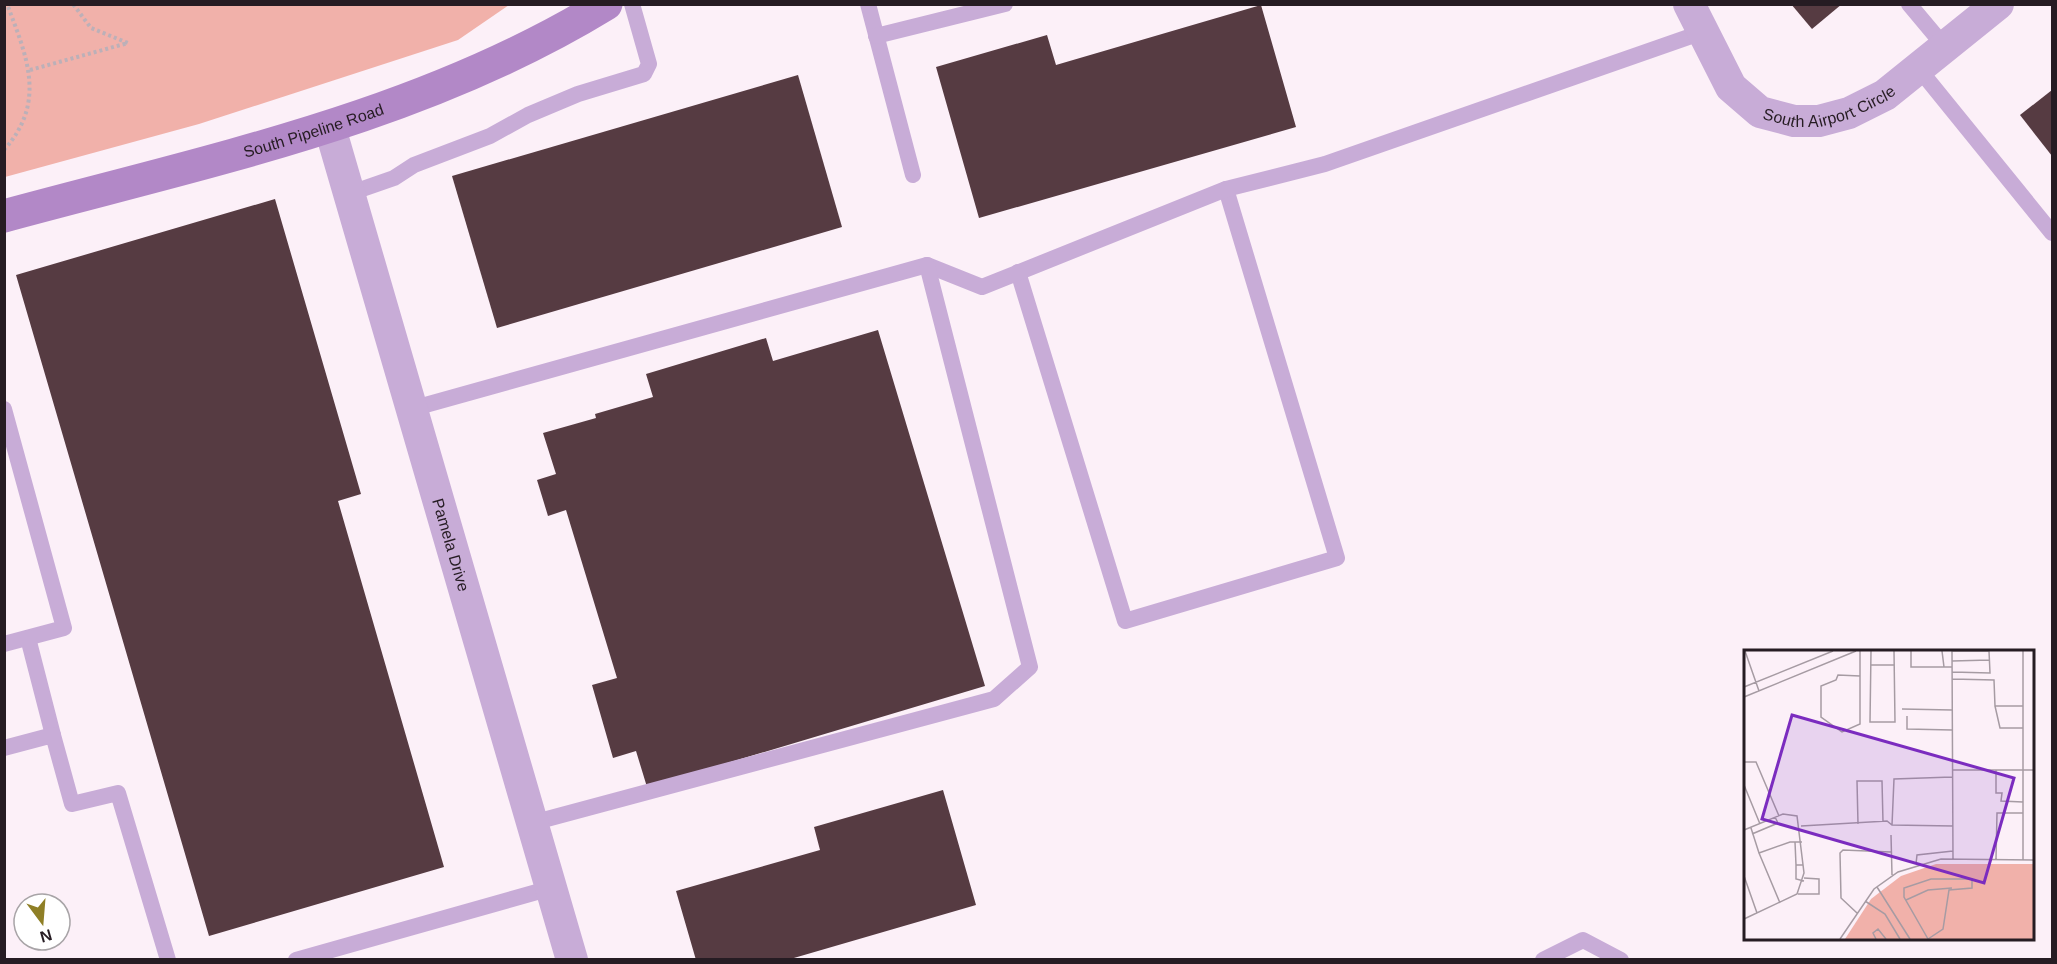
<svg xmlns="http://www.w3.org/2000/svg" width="2057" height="964" font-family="Helvetica,sans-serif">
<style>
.green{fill:#f1b1aa}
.building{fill:#563b42}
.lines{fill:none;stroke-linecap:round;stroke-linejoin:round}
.path{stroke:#bcb0b8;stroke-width:4;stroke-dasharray:3 3;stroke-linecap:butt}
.lane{stroke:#c8acd7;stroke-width:16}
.street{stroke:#c8acd7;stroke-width:32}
.secondary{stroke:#b288c7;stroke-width:33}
.labels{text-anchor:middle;stroke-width:6;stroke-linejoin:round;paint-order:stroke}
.street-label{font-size:16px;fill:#261c23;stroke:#fff}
.inset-road{fill:none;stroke:#a69ba3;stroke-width:1.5}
.view{fill:#7b2cbf;fill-opacity:0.15;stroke:#7b2cbf;stroke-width:3}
.inset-edge{fill:none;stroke:#261c23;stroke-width:3}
</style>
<rect width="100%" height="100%" fill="#fcf0f8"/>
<polygon class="green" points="5,4 509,4 509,5 458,40 199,124 5,177"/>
<g class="building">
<polygon points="1791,4 1842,4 1812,29"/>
<polygon points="1261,5 1296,127 979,218 936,67 1047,35 1056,65"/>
<polygon points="798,75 842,227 497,328 452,176"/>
<polygon points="2052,90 2052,156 2020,115"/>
<polygon points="275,199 361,494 338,501 444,867 209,936 16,275"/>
<polygon points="878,330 985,686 647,787 636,751 613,758 592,685 617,678 566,510 548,516 537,480 556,474 543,433 596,418 595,414 653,397 646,374 766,338 773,361"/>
<polygon points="943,790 976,905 787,960 696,960 676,891 820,850 814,827"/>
</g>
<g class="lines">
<g class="path">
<polyline points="30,70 128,43 91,28 73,4"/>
<path d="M4,150C47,102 27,57 7,4"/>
</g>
<g class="lane">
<polyline points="868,4 913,175"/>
<polyline points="1909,4 1945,47"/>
<polyline points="876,36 1005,4"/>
<polyline points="1919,69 2052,233"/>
<polyline points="348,194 394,178 414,165 490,136 528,115 578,94 644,74 649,64 632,4"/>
<polyline points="1018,272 1125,621 1337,558 1226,189"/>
<polyline points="4,409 64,628 4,644"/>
<polyline points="411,409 927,265 982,287 1226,189 1325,164 1703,32"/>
<polyline points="28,638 53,735"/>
<polyline points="4,748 53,735 72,804 118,793 168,960"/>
<polyline points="532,823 994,699 1030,667 927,265"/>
<polyline points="296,960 551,888"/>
<polyline points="1543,960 1583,940 1621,960"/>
</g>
<g class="street">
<path id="s1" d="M1689,4L1731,87L1760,112L1794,121H1819L1849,113L1885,95L1998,4"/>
<path id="s2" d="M330,128L572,960"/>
</g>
<path class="secondary" id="s3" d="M4,216C210,160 422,117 606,4"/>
</g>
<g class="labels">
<g class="street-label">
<text dy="6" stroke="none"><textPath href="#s1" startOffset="204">South Airport Circle</textPath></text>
<text dy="6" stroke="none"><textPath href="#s3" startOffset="321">South Pipeline Road</textPath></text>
<text dy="6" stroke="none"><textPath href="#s2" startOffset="434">Pamela Drive</textPath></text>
</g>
</g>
<g transform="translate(1744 650)">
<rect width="290" height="290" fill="#fcf0f8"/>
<path d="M192,214H289V289H101L127,249L157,226Z" fill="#f1b1aa"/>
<path class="inset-road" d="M1,1L15,41M127,1L126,72H151L150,1M167,1V17H200M198,1L200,17H208M208,1L209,209M208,1H245M279,1V210M208,11L246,10M127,15H150M208,22L246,23L245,1M116,26L94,25L92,30L77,36V67L98,82L116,74V1M208,29L250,30L251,56H279M0,37L89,1M0,47L112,1M251,56L256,78H279M158,59L208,60M163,66V79L208,80M0,112H12L35,166M208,120H290M252,120V143H258L257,151L279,152M0,135L16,174M114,174L113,131H138L139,172M148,175L150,129L208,127M57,176L143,171L148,175L209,176M7,178L15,203L46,192H58M0,180L39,164L53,166L60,223L53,244L0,269M8,184L34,173L31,167M147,185L148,225M51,192L52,215H59M15,203L36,253M252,209L253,163H279M172,214L173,205L209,201M52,215V229L60,231M0,226L13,263M133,237L166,289M54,244H75V229L60,228M162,250L184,240L208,238M121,251L141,264L156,289M113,263L97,248L96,203L99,200L147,202M96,289L130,239L154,222L197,209L290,210M132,289L129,283L134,279L142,289M184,289L160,247V238L187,229H228V238L205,240L199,279L184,289"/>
<path class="view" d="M48,65L270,128L240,233L18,169Z"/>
<rect width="290" height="290" class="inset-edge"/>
</g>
<rect width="2057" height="964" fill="none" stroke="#261c23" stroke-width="12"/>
<g transform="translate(42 922) rotate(164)"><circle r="28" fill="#ffffff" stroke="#a8a4a7" stroke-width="1.5"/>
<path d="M0-4.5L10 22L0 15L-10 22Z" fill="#8f7f26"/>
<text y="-9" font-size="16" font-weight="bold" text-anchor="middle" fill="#261c23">N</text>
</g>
</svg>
